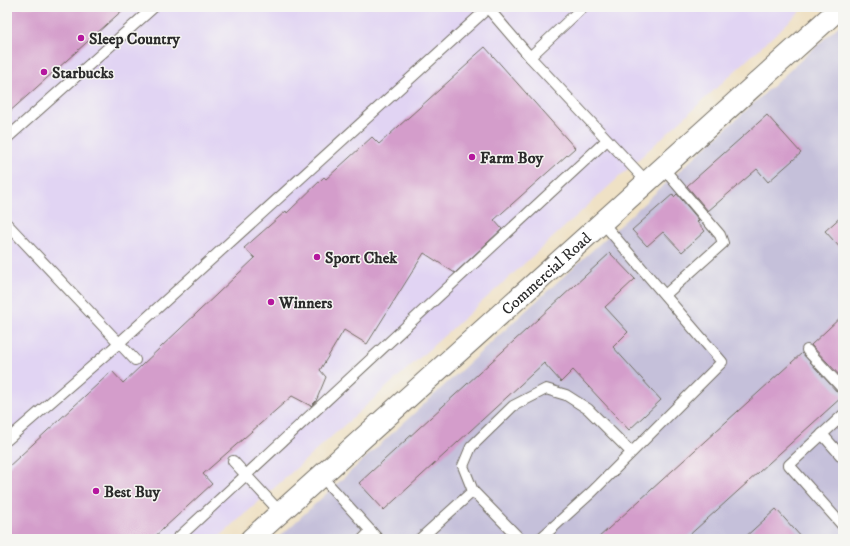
<svg xmlns="http://www.w3.org/2000/svg" width="850" height="546" font-family="'IM FELL DW Pica',serif">
<style>
.built{fill:#e1d4f3}
.industrial{fill:#c5c0da}
.building{fill:#d49dcb}
.lines{fill:none;stroke-linecap:round;stroke-linejoin:round}
.lane-casing{stroke:#706b61;stroke-width:12}
.street-casing{stroke:#706b61;stroke-width:23}
.lane{stroke:#fff;stroke-width:10}
.street{stroke:#fff;stroke-width:21}
.poi-dot{fill:#b5179e;stroke:#f6f6f2;stroke-width:1.5}
.labels{text-anchor:middle;stroke-width:3;stroke-linejoin:round;paint-order:stroke}
.poi-label{font-size:16px;font-weight:bold;fill:#2b2b2b;stroke:#f6f6f2;text-anchor:start}
.street-label{font-size:16px;fill:#2b2b2b;stroke:#f6f6f2}
</style>
<rect width="100%" height="100%" fill="#f6f6f2"/>
<filter id="ink" filterUnits="userSpaceOnUse"><feTurbulence type="fractalNoise" baseFrequency=".025" numOctaves="2"/><feDisplacementMap in="SourceGraphic" scale="8" xChannelSelector="R" yChannelSelector="G"/><feConvolveMatrix kernelMatrix="1 2 1 2 8 2 1 2 1" color-interpolation-filters="sRGB"/></filter>
<filter id="wash" filterUnits="userSpaceOnUse"><feTurbulence type="fractalNoise" baseFrequency=".012" numOctaves="4" result="noise"/><feDisplacementMap in="SourceGraphic" scale="16" xChannelSelector="R" yChannelSelector="G"/><feGaussianBlur stdDeviation="0.9" result="paint"/><feColorMatrix in="noise" values="0 0 0 0 0 0 0 0 0 0 0 0 0 0 0 0 0 1.4 0 .05"/><feComposite in="paint" operator="in"/></filter>
<g filter="url(#wash)">
<rect width="100%" height="100%" fill="#efe1c5"/>
<polygon class="built" points="7,7 805,7 502,284 217,539 7,539"/>
<polygon class="industrial" points="843,22 843,539 277,539 518,318"/>
<g id="blocks">
<g class="building">
<polygon points="12,7 126,7 7,114 7,16"/>
<polygon points="485,47 575,148 494,220 502,229 455,273 424,253 367,344 344,330 320,370 326,377 316,401 311,406 292,396 203,474 212,484 152,539 7,539 7,468 112,371 123,383 255,258 244,248 286,211 287,213 324,177 326,179 372,137 379,144 469,63 468,62"/>
<polygon points="767,115 801,153 768,182 757,169 708,211 687,186"/>
<polygon points="673,194 674,197 677,194 699,220 697,222 705,231 682,252 663,232 647,246 632,230"/>
<polygon points="843,215 843,251 825,231"/>
<polygon points="610,253 635,279 605,307 628,332 613,347 661,400 629,430 573,370 561,382 544,363 384,510 359,483"/>
<polygon points="843,315 843,379 811,345"/>
<polygon points="802,353 838,393 843,396 685,539 597,539"/>
<polygon points="776,509 803,539 743,539"/>
</g>
</g>
</g>
<g filter="url(#ink)">
<use href="#blocks" fill-opacity="0" stroke="#706b61" stroke-width="1"/>
<g class="lines">
<g class="lane-casing">
<g id="lane">
<polyline points="487,7 530,57 647,182"/>
<polyline points="530,57 583,7"/>
<polyline points="7,138 154,7"/>
<polyline points="663,168 720,235 723,243 665,295"/>
<polyline points="7,224 135,360"/>
<polyline points="807,350 843,389"/>
<polyline points="843,415 789,465 843,526"/>
<polyline points="822,434 843,458"/>
<polyline points="7,440 119,343 488,8"/>
<polyline points="233,461 280,512"/>
<polyline points="321,476 378,539"/>
<polyline points="177,539 607,140"/>
<polyline points="363,539 371,531"/>
<polyline points="420,539 473,491"/>
<polyline points="520,539 473,491 463,466 471,447 513,406 546,389 566,395 588,409 631,452"/>
<polyline points="540,539 592,492 722,362 602,222"/>
</g>
</g>
<g class="street-casing">
<g id="street">
<path id="s1" d="M251,539L841,7"/>
</g>
</g>
<use href="#lane" class="lane"/>
<use href="#street" class="street"/>
</g>
</g>
<g class="poi-dot">
<circle cx="81" cy="38" r="4"/>
<circle cx="44" cy="72" r="4"/>
<circle cx="472" cy="157" r="4"/>
<circle cx="317" cy="257" r="4"/>
<circle cx="271" cy="302" r="4"/>
<circle cx="96" cy="491" r="4"/>
</g>
<g class="labels">
<g class="poi-label">
<text x="89" y="44">Sleep Country</text>
<text x="52" y="78">Starbucks</text>
<text x="480" y="163">Farm Boy</text>
<text x="325" y="263">Sport Chek</text>
<text x="279" y="308">Winners</text>
<text x="104" y="497">Best Buy</text>
</g>
<g class="street-label">
<text dy="6" stroke="none"><textPath href="#s1" startOffset="397">Commercial Road</textPath></text>
</g>
</g>
<rect width="850" height="546" fill="none" stroke="#f6f6f2" stroke-width="24"/>
</svg>
